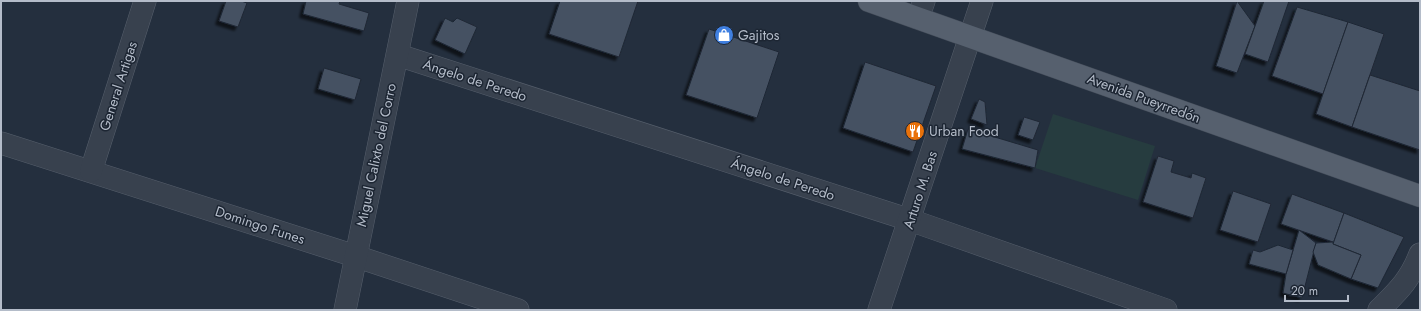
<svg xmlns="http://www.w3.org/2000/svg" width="1421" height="311" font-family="Jost,sans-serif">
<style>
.pitch{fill:#263c3f}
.building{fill:#455162;stroke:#1f2835;filter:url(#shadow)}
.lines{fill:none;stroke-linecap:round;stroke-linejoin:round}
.minor-casing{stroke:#565f6c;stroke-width:23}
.major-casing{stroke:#414a57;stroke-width:23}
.minor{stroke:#38414e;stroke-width:22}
.major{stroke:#56606e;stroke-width:22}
.labels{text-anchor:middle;stroke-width:3;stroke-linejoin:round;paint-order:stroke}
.poi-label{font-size:14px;fill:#b4bcc9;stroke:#1d2633;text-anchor:start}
.street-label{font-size:14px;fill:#b4bcc9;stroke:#1d2633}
</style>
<defs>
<filter id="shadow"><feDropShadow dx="-3.5" dy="3.5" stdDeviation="1" flood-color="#0009"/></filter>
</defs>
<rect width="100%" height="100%" fill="#242f3e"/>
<polygon class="pitch" points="1053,114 1155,146 1138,200 1035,168"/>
<g class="building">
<polygon points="226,1 241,1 247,3 238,27 219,21"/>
<polygon points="306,1 340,1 339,4 369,13 364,31 303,14"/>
<polygon points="560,1 638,1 619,57 549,34"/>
<polygon points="1237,1 1255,26 1237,73 1216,66"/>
<polygon points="1264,1 1289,1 1268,62 1245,54"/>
<polygon points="1297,7 1348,22 1323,94 1272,76"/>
<polygon points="445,18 453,22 457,18 477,27 465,54 435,40"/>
<polygon points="1348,22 1384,34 1352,127 1316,114"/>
<polygon points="709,29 779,52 757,118 686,95"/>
<polygon points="865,62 936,86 913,152 843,128"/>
<polygon points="324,68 361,79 355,100 318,89"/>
<polygon points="1370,75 1420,91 1420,150 1352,127"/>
<polygon points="979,99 985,102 987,125 971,119"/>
<polygon points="1024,117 1040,122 1033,140 1018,135"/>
<polygon points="968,129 1038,150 1035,168 962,149"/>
<polygon points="1158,156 1174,161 1171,172 1191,178 1192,173 1206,178 1193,218 1143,202"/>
<polygon points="1233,191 1271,204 1258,242 1220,230"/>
<polygon points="1292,194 1344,213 1333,244 1333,242 1281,224"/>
<polygon points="1344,213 1404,237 1378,288 1351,279 1361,255 1333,244"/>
<polygon points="1299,230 1316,243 1302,298 1283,293 1286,274"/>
<polygon points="1333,242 1333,244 1361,255 1351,279 1318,265 1313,252 1316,243"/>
<polygon points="1278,245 1293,250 1286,274 1249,264 1253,250 1260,252"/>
</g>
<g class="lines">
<g class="minor-casing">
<g id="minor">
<polyline points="918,18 924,1"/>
<polyline points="398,55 910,220 1166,310"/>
<polyline points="1,143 355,256 518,310"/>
<polyline points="91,171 145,1"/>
<polyline points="345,310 408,1"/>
<polyline points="879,310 982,1"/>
<path d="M1379,310C1398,291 1410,280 1420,254"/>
</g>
</g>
<g class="major-casing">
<polyline id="major" points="869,1 1420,196"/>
</g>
<use href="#minor" class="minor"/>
<use href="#major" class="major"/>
</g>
<defs>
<g id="shop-disc" transform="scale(1)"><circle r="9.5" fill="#3f7fe0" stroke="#1d2633"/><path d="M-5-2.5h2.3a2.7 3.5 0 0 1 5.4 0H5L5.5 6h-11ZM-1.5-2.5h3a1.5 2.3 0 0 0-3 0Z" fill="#fff"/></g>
<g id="restaurant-disc" transform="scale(1)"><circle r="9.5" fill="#e8710a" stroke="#1d2633"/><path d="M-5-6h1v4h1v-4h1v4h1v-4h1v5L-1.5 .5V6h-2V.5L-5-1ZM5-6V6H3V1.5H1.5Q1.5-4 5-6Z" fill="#fff"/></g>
</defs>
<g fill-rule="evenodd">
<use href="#shop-disc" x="724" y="35"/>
<use href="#restaurant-disc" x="915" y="131"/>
</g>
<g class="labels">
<g class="poi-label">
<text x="738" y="40">Gajitos</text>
<text x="929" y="136">Urban Food</text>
</g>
<g class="street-label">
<text transform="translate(475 80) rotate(18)" y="5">Ángelo de Peredo</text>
<text transform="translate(118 86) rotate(-72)" y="5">General Artigas</text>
<text transform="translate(1144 98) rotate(20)" y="5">Avenida Pueyrredón</text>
<text transform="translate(376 155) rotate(-78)" y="5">Miguel Calixto del Corro</text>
<text transform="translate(783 179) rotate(18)" y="5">Ángelo de Peredo</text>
<text transform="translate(920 190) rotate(-72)" y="5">Arturo M. Bas</text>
<text transform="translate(260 225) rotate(18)" y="5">Domingo Funes</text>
</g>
</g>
<rect width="1421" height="311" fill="none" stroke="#b4bcc9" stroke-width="4"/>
<path d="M1285 295v6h63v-6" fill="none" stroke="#b4bcc9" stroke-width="2"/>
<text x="1291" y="295" font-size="12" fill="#b4bcc9" stroke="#1d2633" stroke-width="3" paint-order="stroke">20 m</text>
</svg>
